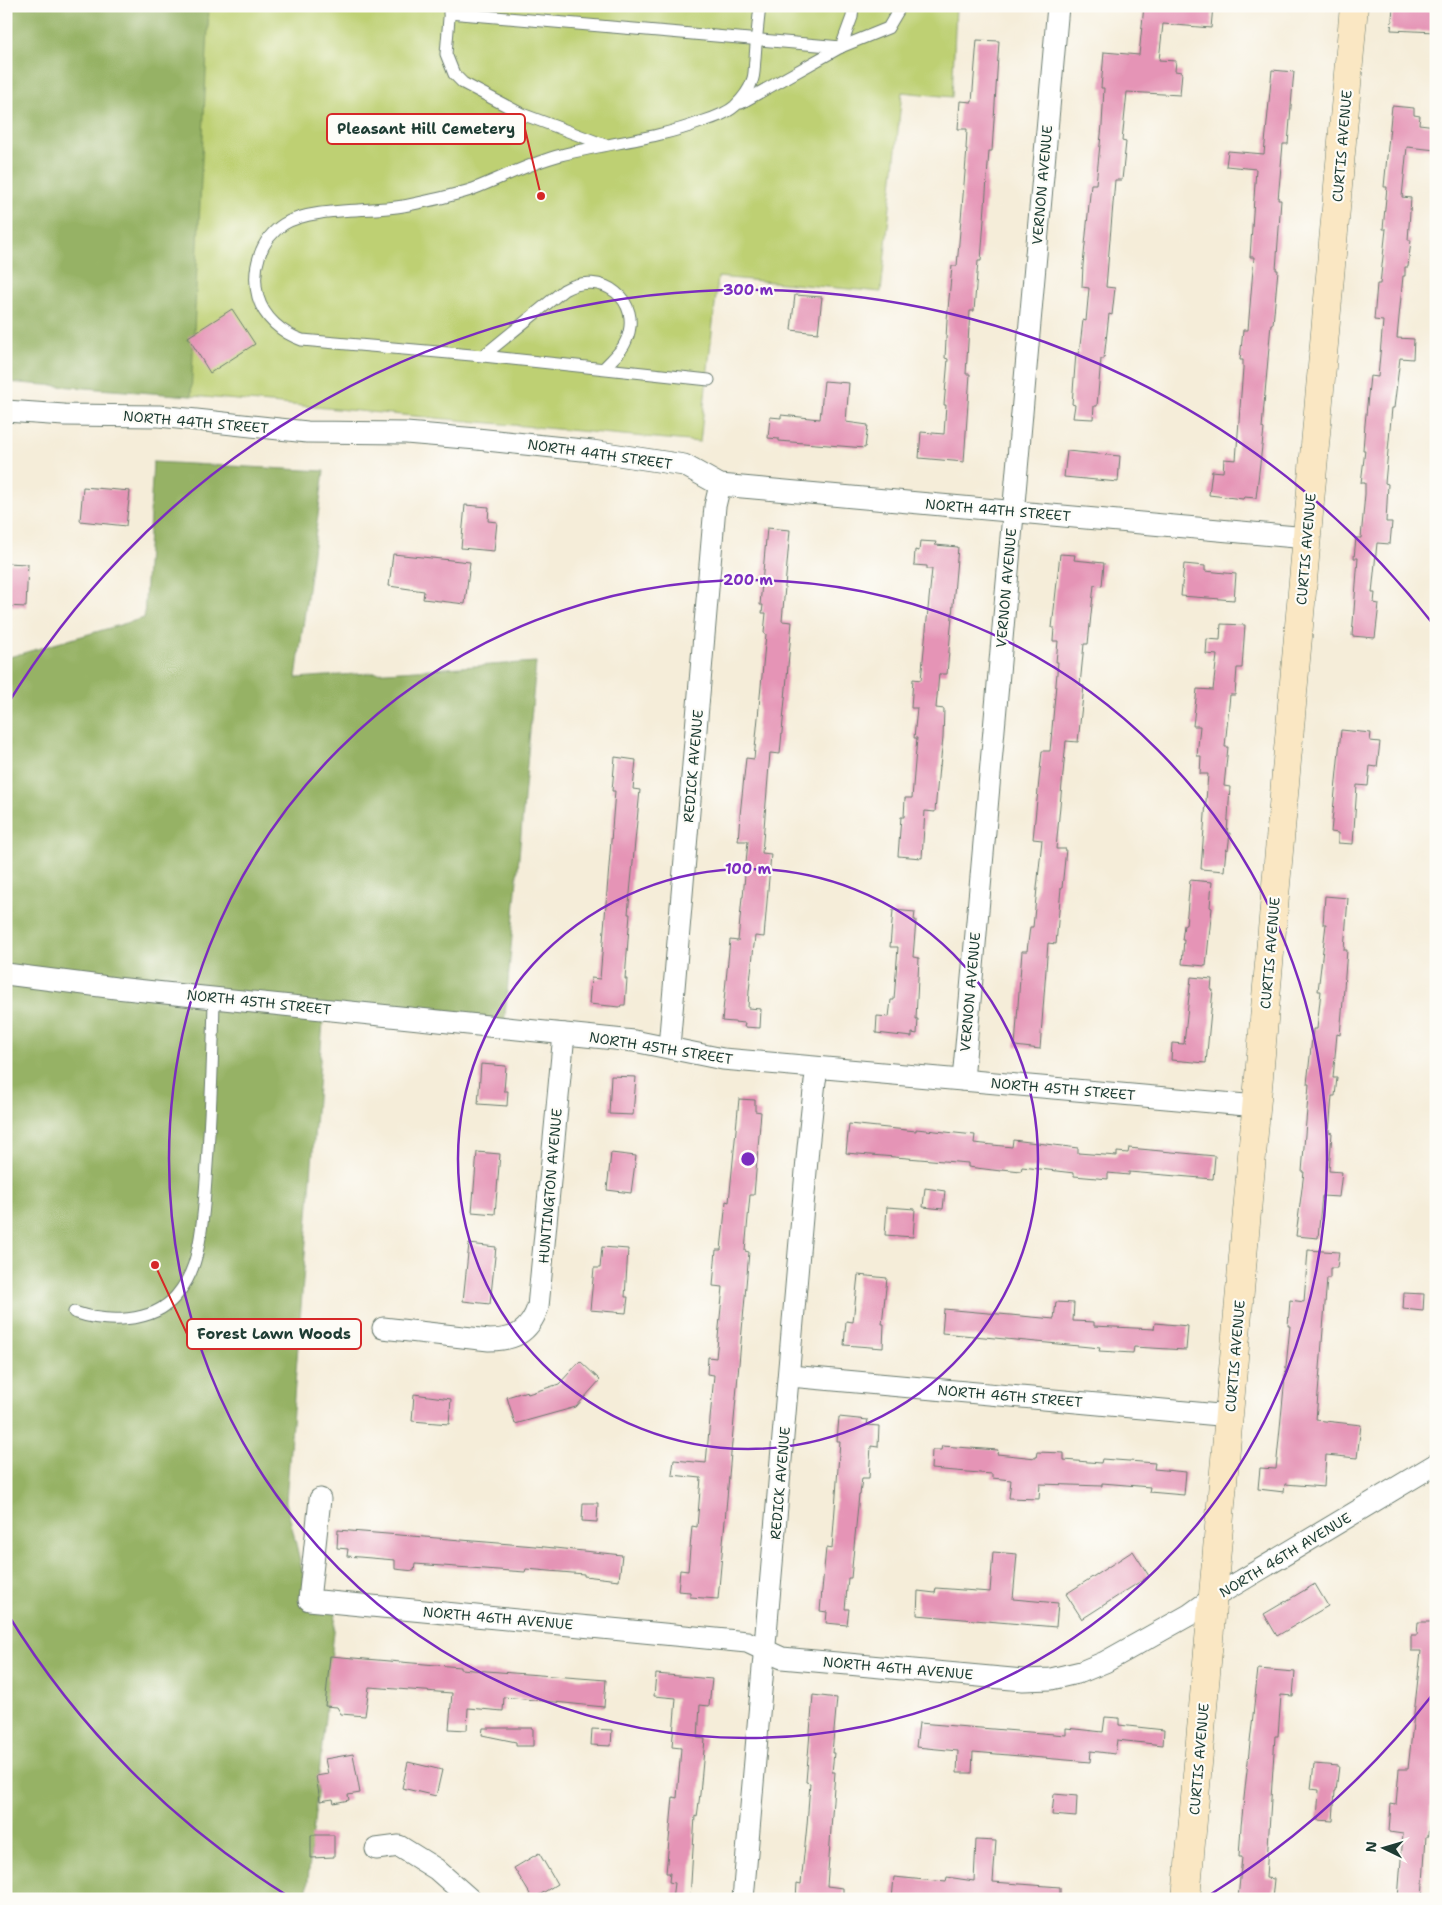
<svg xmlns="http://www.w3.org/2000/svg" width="1442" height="1905" font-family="'Shantell Sans',sans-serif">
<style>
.green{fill:#bed073;stroke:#6e8654}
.forest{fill:#96b265;stroke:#5a784c}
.building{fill:#e594b6}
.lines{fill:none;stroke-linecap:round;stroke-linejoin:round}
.lane-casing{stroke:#6a7b6e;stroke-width:13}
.street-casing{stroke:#6a7b6e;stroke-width:23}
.secondary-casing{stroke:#6a7b6e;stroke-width:29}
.lane{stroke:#fff;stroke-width:11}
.street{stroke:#fff;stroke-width:21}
.secondary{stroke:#fae7c3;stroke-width:28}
.ring{fill:none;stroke:#7b2cbf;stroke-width:2.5}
.labels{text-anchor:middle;stroke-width:4.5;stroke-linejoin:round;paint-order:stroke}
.street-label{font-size:14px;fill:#1f3d34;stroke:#fdfcf7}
.centre{fill:#7b2cbf;stroke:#fdfcf7;stroke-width:2.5}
.ring-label{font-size:15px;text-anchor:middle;font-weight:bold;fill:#7b2cbf;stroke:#fdfcf7;stroke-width:4.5;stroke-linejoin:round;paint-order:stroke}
.leader{fill:none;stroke:#d62828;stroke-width:2}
.callout-dot{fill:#d62828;stroke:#fdfcf7;stroke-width:2}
.callout{fill:#fdfcf7;stroke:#d62828;stroke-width:2}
.callout-label{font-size:15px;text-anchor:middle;font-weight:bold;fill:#1f3d34}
</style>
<rect width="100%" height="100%" fill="#fdfcf7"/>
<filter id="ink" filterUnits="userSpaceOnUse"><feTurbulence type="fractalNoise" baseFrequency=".02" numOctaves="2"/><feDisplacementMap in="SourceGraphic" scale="10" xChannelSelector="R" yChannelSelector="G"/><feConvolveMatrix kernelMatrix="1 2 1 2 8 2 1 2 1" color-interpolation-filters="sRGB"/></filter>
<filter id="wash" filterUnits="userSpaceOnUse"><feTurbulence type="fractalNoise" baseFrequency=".0096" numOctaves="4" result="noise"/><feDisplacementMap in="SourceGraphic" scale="20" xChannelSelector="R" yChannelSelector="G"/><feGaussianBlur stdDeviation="1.12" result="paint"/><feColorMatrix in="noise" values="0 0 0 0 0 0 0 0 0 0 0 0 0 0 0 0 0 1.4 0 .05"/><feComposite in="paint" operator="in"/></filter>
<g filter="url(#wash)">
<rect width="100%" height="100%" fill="#f5edd9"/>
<polygon class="green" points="206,6 956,6 952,97 902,92 881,292 718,277 700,442 171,394"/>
<g class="forest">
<polygon points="6,6 209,6 191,396 6,382"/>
<polygon points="153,462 324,471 296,678 536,662 504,1028 324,1009 286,1501 309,1600 337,1603 306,1899 6,1899 6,658 144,618"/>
</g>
<g id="blocks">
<g class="building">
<polygon points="1144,6 1213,6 1211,28 1163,24 1159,60 1176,61 1175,71 1182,72 1180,95 1127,92 1122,141 1126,142 1122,180 1115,180 1106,287 1115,288 1112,315 1109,314 1104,359 1101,359 1097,406 1094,406 1093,419 1073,418 1075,405 1072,404 1076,353 1079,354 1083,320 1086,321 1089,288 1082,287 1083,265 1091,184 1096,184 1102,125 1104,88 1101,88 1104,52 1139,55"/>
<polygon points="1393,7 1436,11 1436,32 1391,30"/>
<polygon points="977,40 999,41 992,151 989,151 981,261 978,261 974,311 970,311 966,374 970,374 964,462 919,458 921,432 944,434 946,405 944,405 948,359 945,358 947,320 952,266 957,266 967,149 966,149 967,129 958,129 960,101 972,102"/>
<polygon points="1272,70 1294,72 1293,82 1288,144 1283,144 1278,200 1281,200 1276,270 1278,270 1273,324 1271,324 1262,428 1264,429 1256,498 1244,497 1243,499 1209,495 1212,471 1223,472 1224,459 1236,460 1243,368 1243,360 1240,360 1243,330 1248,330 1254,257 1250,257 1256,169 1226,166 1228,151 1264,154"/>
<polygon points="1392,106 1414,108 1414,115 1420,116 1419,124 1436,126 1436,150 1407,147 1402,197 1411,198 1408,240 1411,240 1408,267 1405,267 1405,276 1403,276 1397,338 1414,339 1413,359 1400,358 1394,408 1392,408 1385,483 1388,484 1386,522 1392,522 1390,544 1377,543 1372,593 1375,593 1374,603 1379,604 1375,638 1352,636 1358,558 1354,558 1356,538 1361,538 1365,494 1365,483 1361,483 1365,450 1363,450 1365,424 1370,376 1378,377 1383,321 1374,320 1377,284 1380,284 1386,229 1383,229 1387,187 1384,187"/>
<polygon points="795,295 822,297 818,333 791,330"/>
<polygon points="232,309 255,344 210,373 188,337"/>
<polygon points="824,381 849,383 846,422 868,425 865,448 779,441 779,439 768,438 770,417 781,418 781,415 820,419"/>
<polygon points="1067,451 1120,456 1118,482 1064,477"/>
<polygon points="83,487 130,491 126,526 80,521"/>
<polygon points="465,505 489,507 488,521 497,522 494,551 461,548"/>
<polygon points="767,528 790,530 782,621 792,622 780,754 770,753 762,853 771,854 764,937 755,936 749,991 748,1008 761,1009 760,1028 744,1027 745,1023 722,1021 730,940 738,941 742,897 743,897 748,841 738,841 740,815 746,758 754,759 766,634 764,633 766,613 762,613 763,605 760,605"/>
<polygon points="920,541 936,542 935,545 958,547 947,674 939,674 936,708 944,709 943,738 940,767 939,766 935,812 925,811 922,858 898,856 901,817 904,817 905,798 912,798 917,738 914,738 917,708 911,708 913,679 921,680 932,569 927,569 927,566 914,565 915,550 919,551"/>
<polygon points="393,554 470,562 465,604 423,599 424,591 389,586"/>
<polygon points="1060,554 1075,555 1074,560 1104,563 1102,586 1094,585 1088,644 1084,644 1080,685 1084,686 1078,742 1066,741 1056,849 1066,849 1062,888 1061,888 1056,944 1048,943 1040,1049 1015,1046 1022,951 1027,951 1030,927 1033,927 1042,840 1033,839 1042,751 1050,751 1058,662 1056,662 1058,641 1053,641 1054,628 1052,628"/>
<polygon points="6,563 28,564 26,607 6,606"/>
<polygon points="1184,564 1205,566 1205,571 1236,574 1234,600 1181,596"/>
<polygon points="1221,624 1245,625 1242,668 1237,668 1235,695 1230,695 1225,747 1228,747 1224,786 1230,787 1227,833 1230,833 1228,850 1226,849 1224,871 1201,869 1208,774 1200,774 1201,756 1197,756 1200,726 1193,726 1197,689 1213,690 1217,655 1206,654 1207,639 1220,640"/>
<polygon points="1341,730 1371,733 1370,741 1380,742 1377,767 1370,766 1368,786 1357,785 1353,844 1338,843 1338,833 1331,832"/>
<polygon points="615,757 636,760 633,789 640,790 628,914 630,914 625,979 627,979 625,1005 621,1005 620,1007 589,1004 591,978 600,979 615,791 612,791"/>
<polygon points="1190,880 1212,882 1210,907 1212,908 1206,966 1182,964 1184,940 1182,940 1184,925 1186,925"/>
<polygon points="1325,896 1348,898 1344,950 1347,950 1343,1001 1340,1035 1337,1034 1333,1078 1337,1078 1335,1096 1332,1096 1329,1132 1332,1133 1329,1171 1342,1172 1339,1197 1322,1196 1318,1238 1296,1236 1304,1172 1302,1172 1309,1084 1307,1084 1313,1029 1317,1029 1321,991 1318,991 1326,924 1323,924"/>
<polygon points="893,910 915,912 914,920 916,920 913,957 919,958 916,1019 918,1019 917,1034 912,1033 912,1037 876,1033 877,1016 889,1017 891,1000 894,1000 898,947 890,947"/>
<polygon points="1191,977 1212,979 1211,990 1213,990 1206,1063 1171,1060 1172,1043 1184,1044"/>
<polygon points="481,1064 506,1066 504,1091 508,1091 507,1106 478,1104"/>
<polygon points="611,1076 636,1077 633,1115 609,1114"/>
<polygon points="739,1099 755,1100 755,1111 761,1112 754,1195 750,1195 745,1251 749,1252 718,1599 690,1597 690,1592 678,1591 680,1570 688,1571 692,1526 697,1527 701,1478 672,1475 674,1460 706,1463 714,1375 707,1374 708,1357 716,1358 723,1287 713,1286 716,1250 721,1250 726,1201 729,1202"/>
<polygon points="849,1124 916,1131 916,1129 975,1135 974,1143 1012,1147 1013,1140 1078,1148 1078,1153 1117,1156 1117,1152 1128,1153 1129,1148 1215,1156 1213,1179 1129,1172 1129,1175 1108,1173 1108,1179 1074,1176 1074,1173 1022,1167 1021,1171 1002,1169 1001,1171 968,1167 968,1163 846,1153"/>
<polygon points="477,1152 500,1154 495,1214 472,1212"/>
<polygon points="611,1153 636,1156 631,1193 607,1190"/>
<polygon points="925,1188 945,1191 943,1209 923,1207"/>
<polygon points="887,1207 915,1209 913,1237 885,1235"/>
<polygon points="469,1244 496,1247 490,1304 463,1301"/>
<polygon points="602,1247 628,1249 625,1297 628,1297 626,1313 590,1310 594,1268 600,1268"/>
<polygon points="1308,1250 1339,1252 1337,1268 1330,1268 1330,1278 1327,1278 1316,1420 1361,1425 1357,1458 1326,1455 1324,1487 1285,1484 1284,1492 1258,1489 1260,1468 1276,1469 1290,1326 1288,1326 1290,1300 1304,1302"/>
<polygon points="858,1275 887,1278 882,1324 884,1324 883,1348 844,1345 846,1321 853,1322"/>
<polygon points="1404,1293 1424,1294 1423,1311 1403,1309"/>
<polygon points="1056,1302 1074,1303 1073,1321 1094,1322 1094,1326 1154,1329 1155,1323 1188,1326 1186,1350 1134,1347 1133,1353 1099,1351 1100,1348 942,1333 944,1309 1054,1319"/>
<polygon points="580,1361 600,1380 576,1407 515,1424 507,1397 527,1391 528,1394 559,1384"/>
<polygon points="414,1394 451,1399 449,1424 412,1421"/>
<polygon points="839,1417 868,1420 867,1425 879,1426 878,1447 871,1446 869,1478 862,1478 860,1495 859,1495 851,1578 848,1578 845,1609 849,1609 847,1625 826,1623 827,1612 820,1611 826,1548 832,1549 840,1441 837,1441"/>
<polygon points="942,1446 998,1450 997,1454 1036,1458 1037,1452 1064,1453 1064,1460 1101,1463 1102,1459 1155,1463 1154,1469 1186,1472 1184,1495 1149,1492 1150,1487 1102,1483 1102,1486 1040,1484 1039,1499 1009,1498 1011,1480 992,1478 992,1474 931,1469 932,1450 941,1450"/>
<polygon points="583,1503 598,1503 597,1522 582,1521"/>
<polygon points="338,1530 535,1546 622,1555 619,1580 584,1576 584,1574 526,1569 525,1572 415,1564 414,1571 395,1569 395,1560 347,1556 348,1549 337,1548"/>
<polygon points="1133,1551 1149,1576 1082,1619 1066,1594"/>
<polygon points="993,1552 1017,1554 1013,1599 1058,1603 1056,1627 917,1615 918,1591 935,1593 936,1588 990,1592"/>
<polygon points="1315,1584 1328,1606 1277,1636 1264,1614"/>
<polygon points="1418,1622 1436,1622 1436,1740 1431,1808 1428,1836 1426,1836 1422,1899 1398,1899 1403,1834 1389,1832 1391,1804 1396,1805 1399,1769 1408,1769 1421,1651 1411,1651 1411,1635 1417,1635"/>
<polygon points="330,1656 460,1667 460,1669 606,1680 604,1707 504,1697 503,1711 468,1708 467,1730 449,1729 452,1693 369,1687 365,1716 341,1714 337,1707 325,1706"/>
<polygon points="1258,1669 1295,1672 1293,1696 1281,1695 1278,1736 1275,1736 1266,1878 1274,1879 1272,1899 1238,1899 1242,1857 1239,1857 1241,1826"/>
<polygon points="656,1674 712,1679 709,1706 700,1705 698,1738 705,1739 700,1794 697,1817 695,1816 690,1899 672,1899 674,1883 669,1882 670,1873 666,1873 673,1797 677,1798 681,1748 672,1747 676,1698 654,1696"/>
<polygon points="813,1695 837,1698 832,1753 834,1753 832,1772 835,1772 827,1886 843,1888 843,1899 796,1899 797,1883 801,1884 807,1825 810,1783 806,1782"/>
<polygon points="1105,1717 1119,1718 1119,1725 1164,1730 1163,1745 1117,1740 1115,1754 1091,1751 1090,1762 973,1752 972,1773 957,1773 958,1751 916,1747 919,1723 1066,1735 1066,1728 1103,1732"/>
<polygon points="483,1728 533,1728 533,1746 516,1746 516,1742 482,1735"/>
<polygon points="592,1729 612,1730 611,1746 591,1745"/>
<polygon points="353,1754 360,1793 348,1795 349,1800 334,1803 333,1799 320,1801 316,1776 328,1774 325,1759"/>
<polygon points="408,1762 442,1770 436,1796 402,1788"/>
<polygon points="1314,1764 1339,1766 1336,1791 1335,1791 1333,1821 1317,1820 1319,1790 1311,1789"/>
<polygon points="1054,1794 1077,1796 1076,1817 1052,1815"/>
<polygon points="311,1835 334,1835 334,1857 311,1858"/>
<polygon points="976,1840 996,1841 993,1882 1060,1887 1060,1899 892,1899 894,1877 946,1882 947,1877 974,1881"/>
<polygon points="539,1853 557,1884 533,1899 514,1868"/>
</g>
</g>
</g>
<g filter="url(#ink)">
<use href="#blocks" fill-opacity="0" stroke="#6a7b6e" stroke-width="1"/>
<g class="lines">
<g class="lane-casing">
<g id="lane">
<polyline points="450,6 446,54 454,74 463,83 522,114 605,145"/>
<polyline points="449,13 841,47"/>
<polyline points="841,47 852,17 853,6"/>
<polyline points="741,103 841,47 888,28 901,6"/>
<path d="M483,356L564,290C601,269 644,300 626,341C622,352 611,360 604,368"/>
<path d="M709,380L483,356L302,340C282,333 264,318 258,297C251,270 260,239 284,224C312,207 370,212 403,206C427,201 450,197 473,189C501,178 533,162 561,155C608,143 656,139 701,122C713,118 726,114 735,106C742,99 749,91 752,81C755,75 754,66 755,59C756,41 758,24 760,6"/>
<path d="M74,1312C106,1323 152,1324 176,1296C187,1283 195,1265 198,1248C204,1221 205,1192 207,1165C211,1109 213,1053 214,998"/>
</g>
</g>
<g class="street-casing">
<g id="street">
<polyline points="6,411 64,415 159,416 307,432 406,433 477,439 592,451 684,465 720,485 1307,538"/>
<polyline points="6,974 116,988 634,1041 723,1059 1257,1106"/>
<polyline points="669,1047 715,506 720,485"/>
<polyline points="963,1080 1058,6"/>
<path d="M383,1328L489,1340C514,1340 529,1333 538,1307L564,1034"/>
<polyline points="790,1376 1230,1416"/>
<polyline points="320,1499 309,1600 747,1642 782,1658 1023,1680 1051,1679 1081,1672 1105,1662 1189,1615 1214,1597 1436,1464"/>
<polyline points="376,1849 399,1846 436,1869 470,1899"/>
<polyline points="743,1899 808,1148 815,1081 818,1068"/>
</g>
</g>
<g class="secondary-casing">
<polyline id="secondary" points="1186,1899 1354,6"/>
</g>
<use href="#lane" class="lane"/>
<use href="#street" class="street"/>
<use href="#secondary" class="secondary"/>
</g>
</g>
<g class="ring">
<circle cx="748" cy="1159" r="290"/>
<circle cx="748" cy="1159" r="579"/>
<path d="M1433 1694A869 869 0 0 1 1208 1896M288 1896A869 869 0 0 1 7 1613M7 705A869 869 0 0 1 1433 624"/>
</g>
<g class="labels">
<g class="street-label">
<text transform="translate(1342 146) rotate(-85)" y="5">CURTIS AVENUE</text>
<text transform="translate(1042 185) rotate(-85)" y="5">VERNON AVENUE</text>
<text transform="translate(196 422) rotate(5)" y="5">NORTH 44TH STREET</text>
<text transform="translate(600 454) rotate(8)" y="5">NORTH 44TH STREET</text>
<text transform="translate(998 510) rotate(5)" y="5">NORTH 44TH STREET</text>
<text transform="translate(1306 549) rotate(-85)" y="5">CURTIS AVENUE</text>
<text transform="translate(1006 588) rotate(-85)" y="5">VERNON AVENUE</text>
<text transform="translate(693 766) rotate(-85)" y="5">REDICK AVENUE</text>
<text transform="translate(1270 953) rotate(-85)" y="5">CURTIS AVENUE</text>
<text transform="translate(970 992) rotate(-85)" y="5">VERNON AVENUE</text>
<text transform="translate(259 1002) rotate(6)" y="5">NORTH 45TH STREET</text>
<text transform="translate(661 1048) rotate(9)" y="5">NORTH 45TH STREET</text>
<text transform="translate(1063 1089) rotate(5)" y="5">NORTH 45TH STREET</text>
<text transform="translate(550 1186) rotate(-85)" y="5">HUNTINGTON AVENUE</text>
<text transform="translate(1235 1356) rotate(-85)" y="5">CURTIS AVENUE</text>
<text transform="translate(1010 1396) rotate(5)" y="5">NORTH 46TH STREET</text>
<text transform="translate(780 1483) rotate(-85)" y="5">REDICK AVENUE</text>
<text transform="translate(1285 1555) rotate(-31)" y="5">NORTH 46TH AVENUE</text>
<text transform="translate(498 1618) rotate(5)" y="5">NORTH 46TH AVENUE</text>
<text transform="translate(898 1668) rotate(5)" y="5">NORTH 46TH AVENUE</text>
<text transform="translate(1199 1759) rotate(-85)" y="5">CURTIS AVENUE</text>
</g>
</g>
<circle cx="748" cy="1159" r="8" class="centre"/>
<g class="ring-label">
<text x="748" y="295">300 m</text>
<text x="748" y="585">200 m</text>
<text x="748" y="874">100 m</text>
</g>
<path class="leader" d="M541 196L525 129M155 1265L187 1334"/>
<g class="callout-dot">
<circle cx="541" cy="196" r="5"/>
<circle cx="155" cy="1265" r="5"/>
</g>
<g class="callout">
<rect x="327" y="114" width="198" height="30" rx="5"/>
<rect x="187" y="1319" width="174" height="30" rx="5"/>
</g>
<g class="callout-label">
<text x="426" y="134">Pleasant Hill Cemetery</text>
<text x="274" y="1339">Forest Lawn Woods</text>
</g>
<rect width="1442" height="1905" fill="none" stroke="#fdfcf7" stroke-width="25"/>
<g transform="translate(1384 1848) rotate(275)" stroke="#fdfcf7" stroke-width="4" paint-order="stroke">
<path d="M0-4L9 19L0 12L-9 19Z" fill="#1f3d34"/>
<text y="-8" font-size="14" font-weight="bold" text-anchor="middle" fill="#1f3d34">N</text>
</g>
</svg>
